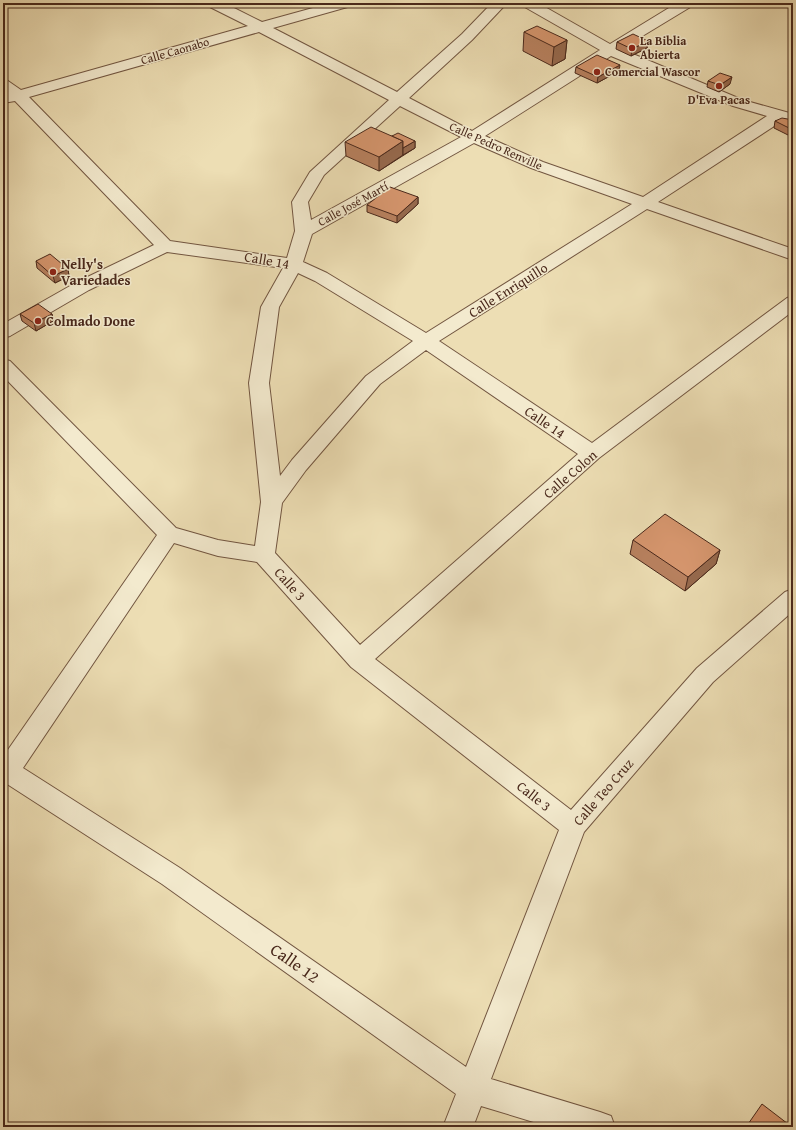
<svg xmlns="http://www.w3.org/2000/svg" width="796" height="1130" font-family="'Gentium Book Plus',serif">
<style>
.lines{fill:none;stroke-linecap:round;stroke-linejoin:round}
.minor-casing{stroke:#725641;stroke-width:2}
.minor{fill:#f3eace;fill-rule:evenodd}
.wall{fill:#b8815f;stroke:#49281b}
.shaded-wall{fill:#96694d;stroke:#49281b}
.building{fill:#d6966e;stroke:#49281b}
.poi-dot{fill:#8f2418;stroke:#f3eace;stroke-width:1.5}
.labels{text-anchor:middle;stroke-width:3;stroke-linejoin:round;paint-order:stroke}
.far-poi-label{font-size:12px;font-weight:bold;fill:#49281b;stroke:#f3eace;text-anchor:start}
.far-street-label{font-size:12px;fill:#49281b;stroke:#f3eace}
.street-label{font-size:14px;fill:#49281b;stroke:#f3eace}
.poi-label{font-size:14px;font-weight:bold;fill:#49281b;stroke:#f3eace;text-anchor:start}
.near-street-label{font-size:17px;fill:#49281b;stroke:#f3eace}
</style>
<rect width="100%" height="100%" fill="#eddeb4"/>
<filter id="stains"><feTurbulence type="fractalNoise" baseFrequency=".005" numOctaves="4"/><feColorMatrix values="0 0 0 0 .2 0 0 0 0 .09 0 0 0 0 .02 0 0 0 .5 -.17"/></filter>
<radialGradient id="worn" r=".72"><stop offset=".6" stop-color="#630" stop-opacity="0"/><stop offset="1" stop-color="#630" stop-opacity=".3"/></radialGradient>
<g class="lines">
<g class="minor-casing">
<path id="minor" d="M206,3H224L262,22L331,3H353L351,6L273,28L397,92L462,34L492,3H507L472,40L409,98L472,131L600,50L523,6L521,3H538L610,44L677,3H694L692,6L621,49L743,100L793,114V124L782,121L658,202L793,249V260L647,209L439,341L592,443L787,298L793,296V311L599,458L375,659L571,810L697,668L785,592L793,589V611L713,682L584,832L491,1079L600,1112L611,1116L615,1127H550L481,1106L473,1127H443L456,1094L162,884L7,784L3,786V757L157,535L3,376V359L10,361L176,528L218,540L255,546L261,502L249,383L261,307L283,268L167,252L89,290L10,336L3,338V324L77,282L154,245L15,101L3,103V95L7,94L3,91V80L8,81L21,90L248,26L208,6ZM259,32L389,100L310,172L292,202L295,231L287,258L170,241L29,97ZM611,56L733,106L767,116L643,197L543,162L485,136ZM400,106L461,137L311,220L308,202L324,175ZM474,143L531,168L632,204L426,333L327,273L303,262L312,234ZM298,273L315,281L413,341L366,376L292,460L280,476L269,383L279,307ZM426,350L578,454L360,645L275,553L282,503L306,470L380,384ZM174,543L218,556L257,562L351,667L559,830L466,1067L180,868L23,768Z"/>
</g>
<use href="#minor" class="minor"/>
</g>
<g class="wall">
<polygon points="524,32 567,40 565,59 552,66 523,51"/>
<polygon points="648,41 647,48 631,56 616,49 617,42"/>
<polygon points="576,67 619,71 597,83 575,73"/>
<polygon points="708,81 730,84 719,92 707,87"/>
<polygon points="793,120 793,134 790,136 774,128 775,121"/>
<polygon points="392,136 415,141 415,148 379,171 346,156 345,142"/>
<polygon points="418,197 418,204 397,223 367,212 367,205"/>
<polygon points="36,261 68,269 69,276 55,283 37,268"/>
<polygon points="20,314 52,314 53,321 36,331 22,321"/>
<polygon points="633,540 720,550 716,564 685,591 630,554"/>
</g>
<g class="shaded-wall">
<polygon points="567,40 565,59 552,66 554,47"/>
<polygon points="648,41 647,48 631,56 632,49"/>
<polygon points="620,65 619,71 597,83 598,77"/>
<polygon points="732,77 730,84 719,92 720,85"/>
<polygon points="793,128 793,134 790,136 791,129"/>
<polygon points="403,141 403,155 379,171 379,157"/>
<polygon points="415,141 415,148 403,155 403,148"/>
<polygon points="418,197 418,204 397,223 397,216"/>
<polygon points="68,269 69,276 55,283 53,276"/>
<polygon points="3,294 7,308 3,310"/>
<polygon points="52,314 53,321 36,331 34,323"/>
<polygon points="720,550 716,564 685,591 688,577"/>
</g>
<g class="building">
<polygon points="537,26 567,40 554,47 524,32"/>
<polygon points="633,34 648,41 632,49 617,42"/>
<polygon points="597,55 620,65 598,77 576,67"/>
<polygon points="720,73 732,77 720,85 708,81"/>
<polygon points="782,118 793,120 793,128 791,129 775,121"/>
<polygon points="371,127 403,141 379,157 345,142"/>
<polygon points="398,133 415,141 403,148 403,141 392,136"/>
<polygon points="390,187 418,197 397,216 367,205"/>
<polygon points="50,254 68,269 53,276 36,261"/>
<polygon points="38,304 52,314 34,323 20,314"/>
<polygon points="665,514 720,550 688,577 633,540"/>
<polygon points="762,1104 792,1127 746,1127"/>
<polygon points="323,1124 332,1127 322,1127"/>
</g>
<g class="poi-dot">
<circle cx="632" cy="48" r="4"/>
<circle cx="597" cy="72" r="4"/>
<circle cx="719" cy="86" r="4"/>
<circle cx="53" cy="272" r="4"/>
<circle cx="38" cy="321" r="4"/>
</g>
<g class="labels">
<g class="far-poi-label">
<text x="640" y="45">La Biblia<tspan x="640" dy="14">Abierta</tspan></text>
<text x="605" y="76">Comercial Wascor</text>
<text x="719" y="104" text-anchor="middle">D'Eva Pacas</text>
</g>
<g class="far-street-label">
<text transform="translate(175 51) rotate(-16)" y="4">Calle Caonabo</text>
<text transform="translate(496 146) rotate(24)" y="4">Calle Pedro Renville</text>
<text transform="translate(353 204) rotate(-29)" y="4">Calle José Martí</text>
</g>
<g class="street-label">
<text transform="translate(267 260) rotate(10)" y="5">Calle 14</text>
<text transform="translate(508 290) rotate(-32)" y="5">Calle Enriquillo</text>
<text transform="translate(545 422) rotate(34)" y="5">Calle 14</text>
<text transform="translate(570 474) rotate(-41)" y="5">Calle Colon</text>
<text transform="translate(290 584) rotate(48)" y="5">Calle 3</text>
<text transform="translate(603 792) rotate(-49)" y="5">Calle Teo Cruz</text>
<text transform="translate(534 796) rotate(38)" y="5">Calle 3</text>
</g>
<g class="poi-label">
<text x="61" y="269">Nelly's<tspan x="61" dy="16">Variedades</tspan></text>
<text x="46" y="326">Colmado Done</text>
</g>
<g class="near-street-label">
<text transform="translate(295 963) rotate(35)" y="6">Calle 12</text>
</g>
</g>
<rect width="796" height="1130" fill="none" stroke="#eddeb4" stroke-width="16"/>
<rect x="4" y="4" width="788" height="1122" fill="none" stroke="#49281b" stroke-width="2"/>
<rect x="8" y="8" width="780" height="1114" fill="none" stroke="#49281b"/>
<rect width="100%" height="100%" filter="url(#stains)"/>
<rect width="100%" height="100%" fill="url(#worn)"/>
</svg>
